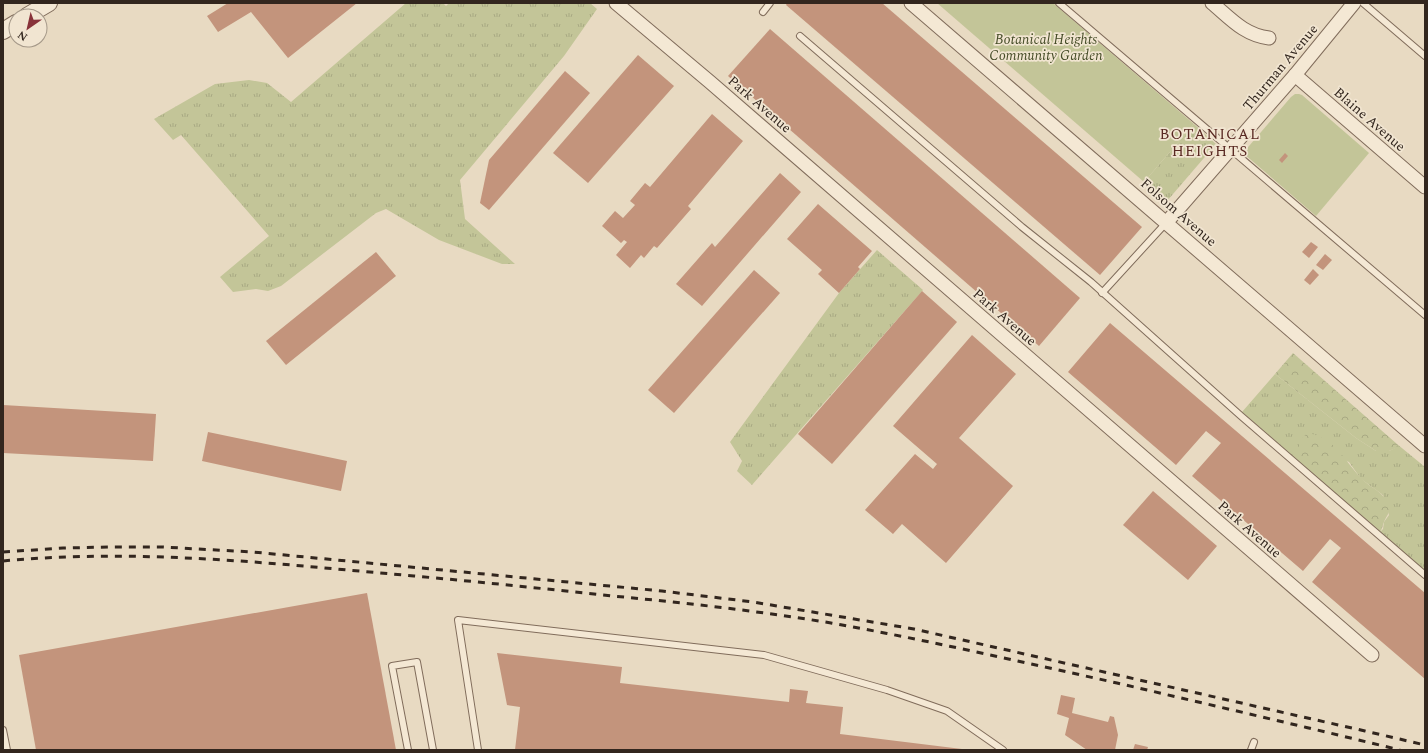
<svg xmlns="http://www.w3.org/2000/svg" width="1428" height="753" font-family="Spectral,serif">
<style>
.grass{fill:url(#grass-tufts)}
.forest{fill:url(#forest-crowns)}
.green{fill:#c3c598}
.building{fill:#c3947c}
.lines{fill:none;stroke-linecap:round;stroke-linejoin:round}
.service-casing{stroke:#806c5b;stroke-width:8}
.minor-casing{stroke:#806c5b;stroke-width:15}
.tertiary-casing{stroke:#806c5b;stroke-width:18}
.service{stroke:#f4e8d4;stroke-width:6}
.minor{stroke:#f4e8d4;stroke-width:13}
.tertiary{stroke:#f4e8d4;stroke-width:16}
.rail{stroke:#32261e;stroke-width:3;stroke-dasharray:7 7;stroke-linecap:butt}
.labels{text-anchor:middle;stroke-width:3.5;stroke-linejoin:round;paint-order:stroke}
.park-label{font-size:14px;font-style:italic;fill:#454c27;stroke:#f1e5d1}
.street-label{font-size:14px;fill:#32261e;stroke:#f1e5d1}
.neighbourhood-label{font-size:15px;letter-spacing:1px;fill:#592922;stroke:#f1e5d1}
</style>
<defs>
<pattern id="grass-tufts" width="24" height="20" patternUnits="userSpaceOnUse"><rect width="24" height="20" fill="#c3c598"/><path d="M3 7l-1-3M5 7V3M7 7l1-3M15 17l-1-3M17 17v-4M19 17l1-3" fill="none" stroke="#a8a983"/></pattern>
<pattern id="forest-crowns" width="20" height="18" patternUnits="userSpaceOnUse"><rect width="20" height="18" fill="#c3c598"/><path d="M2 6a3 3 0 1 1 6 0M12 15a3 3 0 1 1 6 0" fill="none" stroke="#a8a983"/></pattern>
</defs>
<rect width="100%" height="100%" fill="#e8dac2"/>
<g class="grass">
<polygon points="406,3 443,3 446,6 449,3 590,3 597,9 564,56 460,180 465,219 515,264 502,264 439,240 386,209 376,213 281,286 268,291 256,289 233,292 220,277 269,236 181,135 173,140 154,119 215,84 249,80 267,83 291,102"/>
<polygon points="1194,124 1216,144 1167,201 1144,182"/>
<polygon points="877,250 923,290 752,485 737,471 742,461 730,442 839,293"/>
<polygon points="1275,374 1356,438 1376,451 1389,451 1395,448 1397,444 1425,467 1425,571 1380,532 1383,529 1384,522 1389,515 1383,495 1361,479 1349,462 1299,442 1299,462 1242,412"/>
</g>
<g class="forest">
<polygon points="1293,353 1397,444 1396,448 1389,451 1376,451 1356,438 1275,374"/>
<path d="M1307,433C1336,438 1343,459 1361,478C1367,485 1377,489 1383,496C1386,499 1388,503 1390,506C1389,515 1387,515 1384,522C1382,526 1383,528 1380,532L1299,462V442Z"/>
</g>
<g class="green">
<polygon points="937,3 1053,3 1194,124 1144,182"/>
<polygon points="1295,94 1299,94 1302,95 1369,153 1316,216 1243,153 1291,97"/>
</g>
<g class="building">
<polygon points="228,3 357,3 288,58 251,12 218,32 207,16"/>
<polygon points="787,3 882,3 1142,227 1100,275 786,5"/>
<polygon points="770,29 1080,298 1039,346 728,76"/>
<polygon points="638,55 674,86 588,183 553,153"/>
<polygon points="565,71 590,93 489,210 480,203 489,160"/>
<polygon points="712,114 743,141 688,206 691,209 657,248 654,246 644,258 641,255 630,268 616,255 627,242 624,240 621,243 602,226 615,211 623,218 635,205 630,201 645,183 650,187"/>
<polygon points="1285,153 1288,156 1282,163 1279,160"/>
<polygon points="780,173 801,192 702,306 676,284 712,243 715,247"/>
<polygon points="818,204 872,251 858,267 860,269 839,293 818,274 822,270 787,239"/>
<polygon points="1311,242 1318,247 1309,258 1302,252"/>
<polygon points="376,252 396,276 286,365 266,341"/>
<polygon points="1325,254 1332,260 1323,270 1316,265"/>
<polygon points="1313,269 1319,275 1310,285 1304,280"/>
<polygon points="754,270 780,293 674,413 648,390"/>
<polygon points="922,291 957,322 832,464 798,434"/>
<polygon points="1110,323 1425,593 1425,679 1312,582 1341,548 1330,539 1303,571 1192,476 1221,443 1206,431 1176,465 1068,372"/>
<polygon points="972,335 1016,374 959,438 1013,486 946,563 902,524 893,534 865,510 915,454 933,469 937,464 893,426"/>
<polygon points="3,405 156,414 153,461 3,453"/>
<polygon points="208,432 347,461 341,491 202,461"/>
<polygon points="1153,491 1217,546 1188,580 1123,525"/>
<polygon points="367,593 396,750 36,750 19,655"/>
<polygon points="497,653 622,667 620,683 789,702 790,689 808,691 806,703 843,707 840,734 970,750 515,750 520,707 507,705"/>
<polygon points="1061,695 1075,698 1072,713 1108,722 1110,716 1114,717 1118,735 1115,750 1087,750 1065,735 1069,718 1057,714"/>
<polygon points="1135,744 1148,747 1147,750 1133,750"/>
</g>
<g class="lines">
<g class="service-casing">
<g id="service">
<polyline points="1059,3 1425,315"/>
<polyline points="1363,3 1425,56"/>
<polyline points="763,12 770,3"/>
<polyline points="800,36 1022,227 1091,282 1241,416 1425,575"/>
<polyline points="1102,293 1166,223"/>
<polyline points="3,730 7,750"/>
<polyline points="408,750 392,666 417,662 433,750"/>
<polyline points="478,750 458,620 764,655 887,690 947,711 1003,750"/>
<polyline points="1251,750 1254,742"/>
</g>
</g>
<g class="minor-casing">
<g id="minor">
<polyline points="616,3 710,82 1372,655"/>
<polyline points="911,3 1425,446"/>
<path d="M1212,3C1230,18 1244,35 1269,38"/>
<polyline points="1295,75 1425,187"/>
<polyline points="1166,223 1295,75 1354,3"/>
</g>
</g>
<g class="tertiary-casing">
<g id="tertiary">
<polyline points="27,16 49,3"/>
<polyline points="3,31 16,23"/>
</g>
</g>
<use href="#service" class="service"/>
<use href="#minor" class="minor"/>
<use href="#tertiary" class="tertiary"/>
<g class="rail">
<polyline points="3,552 63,548 110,547 162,547 253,552 662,591 753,602 914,629 1365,731 1425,745"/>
<path d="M3,561C141,548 278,564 414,576C481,582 547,589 613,596C686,603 759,611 831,623C927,640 1022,662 1117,683C1211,705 1306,727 1400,750"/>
</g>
</g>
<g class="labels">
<g class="park-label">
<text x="1046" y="44">Botanical Heights<tspan x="1046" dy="16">Community Garden</tspan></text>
</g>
<g class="street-label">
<text transform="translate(1280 67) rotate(-50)" y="5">Thurman Avenue</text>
<text transform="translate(760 104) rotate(41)" y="5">Park Avenue</text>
<text transform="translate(1370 119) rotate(41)" y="5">Blaine Avenue</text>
<text transform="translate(1179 212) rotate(41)" y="5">Folsom Avenue</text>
<text transform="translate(1005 317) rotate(41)" y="5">Park Avenue</text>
<text transform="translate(1250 529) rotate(41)" y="5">Park Avenue</text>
</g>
<g class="neighbourhood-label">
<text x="1210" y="139">BOTANICAL<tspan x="1210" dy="17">HEIGHTS</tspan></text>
</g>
</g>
<rect width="1428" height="753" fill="none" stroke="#32261e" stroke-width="8"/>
<g transform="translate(28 28) rotate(214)"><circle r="19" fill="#f1e5d1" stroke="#a59989"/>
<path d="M0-3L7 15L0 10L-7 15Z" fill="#883239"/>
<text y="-6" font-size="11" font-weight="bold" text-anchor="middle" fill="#32261e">N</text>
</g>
</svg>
